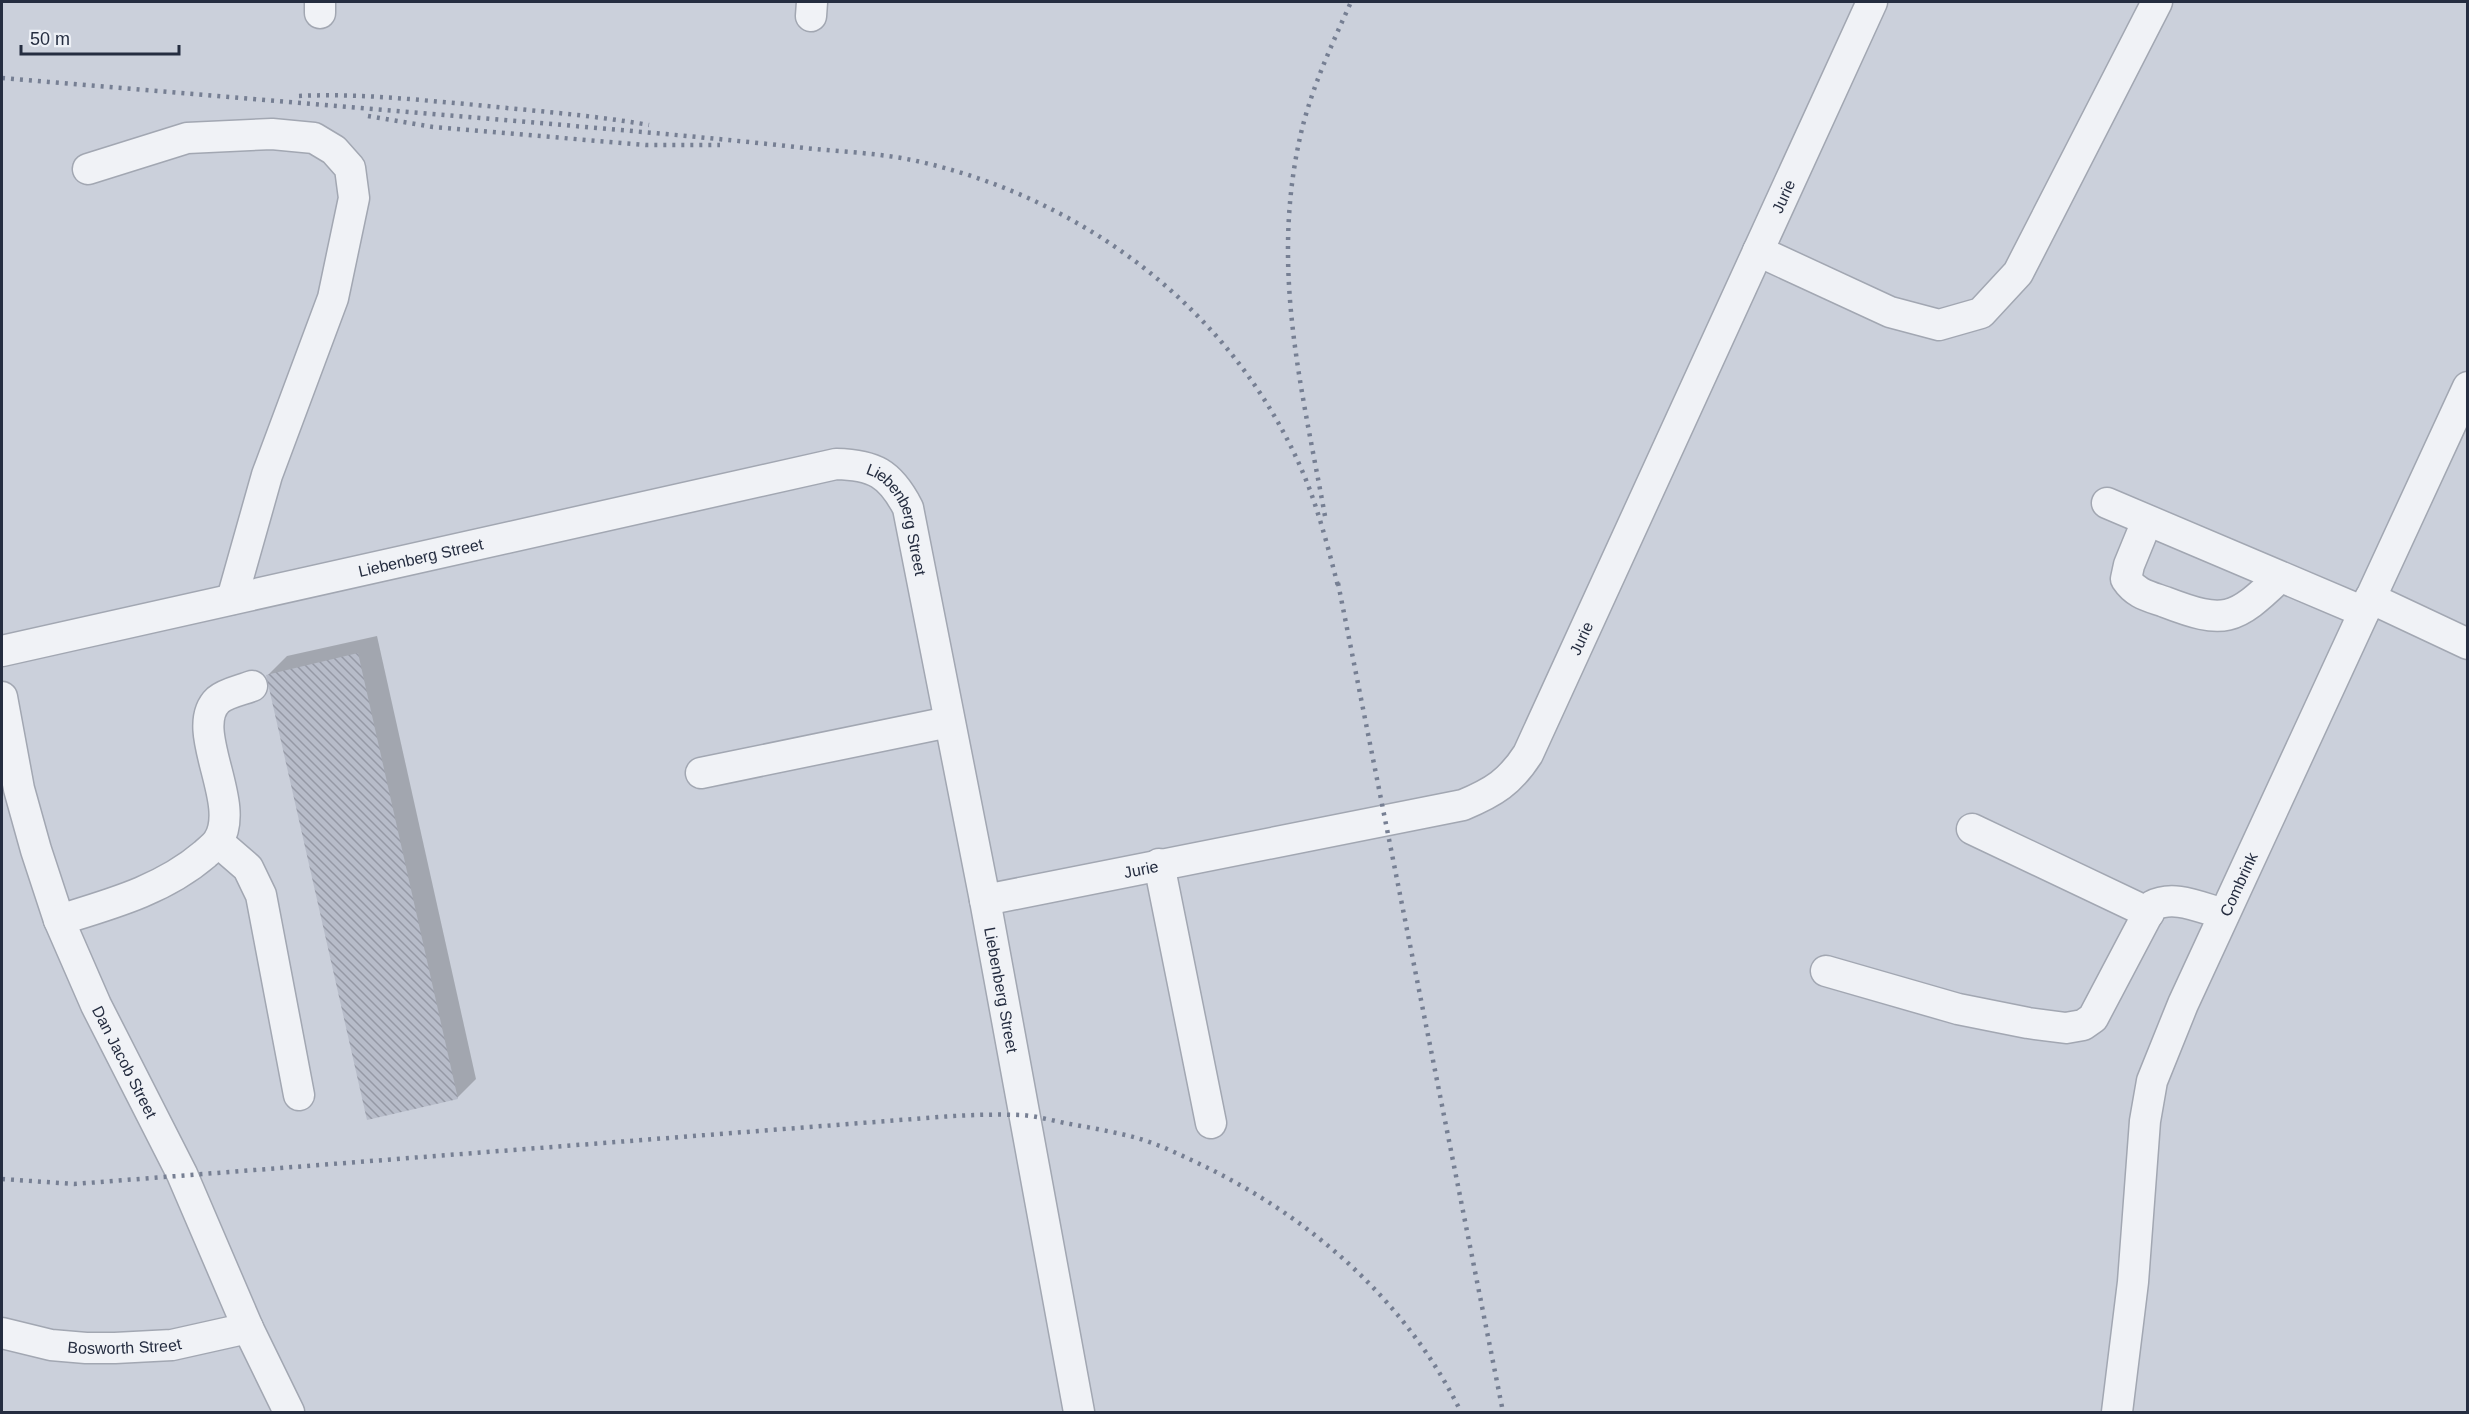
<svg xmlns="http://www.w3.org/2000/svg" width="2469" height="1414" font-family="Arial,sans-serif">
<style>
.built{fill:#cbd0db}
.shadow{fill:#0003}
.building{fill:url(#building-back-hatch)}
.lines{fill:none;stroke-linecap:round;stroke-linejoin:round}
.minor-casing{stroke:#a2a7b2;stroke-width:33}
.minor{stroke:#f0f2f6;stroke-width:30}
.rail{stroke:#767f93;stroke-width:4.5;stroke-dasharray:3 6;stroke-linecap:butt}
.labels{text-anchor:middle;stroke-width:4.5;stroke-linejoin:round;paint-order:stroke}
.street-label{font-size:16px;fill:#252d40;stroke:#edf0f6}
</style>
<defs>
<pattern id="building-back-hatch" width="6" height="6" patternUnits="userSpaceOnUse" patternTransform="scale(1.5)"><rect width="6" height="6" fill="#b7bcc9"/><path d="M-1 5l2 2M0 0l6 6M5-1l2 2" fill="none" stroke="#9599a5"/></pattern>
</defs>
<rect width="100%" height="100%" fill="#dde1e8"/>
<rect class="built" x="2" y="2" width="2465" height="1410"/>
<polygon class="shadow" points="377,636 476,1079 458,1097 368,1118 268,675 287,656"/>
<polygon class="building" points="358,653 458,1099 367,1120 266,675"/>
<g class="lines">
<g class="minor-casing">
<g id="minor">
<polyline points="320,13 320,2"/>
<polyline points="811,16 812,2"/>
<polyline points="88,169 187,138 272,134 314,138 334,150 350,168 354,198 333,298 267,475 232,599"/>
<polyline points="1758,251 1890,312 1939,325 1981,313 2018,273 2157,2"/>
<polyline points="2107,503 2364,612"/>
<path d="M2147,521L2129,565L2126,579C2136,594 2148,596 2165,602C2225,625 2234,621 2280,577"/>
<polyline points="2370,598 2468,644"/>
<path id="s1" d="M2,651L836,464C874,465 890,473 908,508L985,900L1079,1412"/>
<path id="s2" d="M2,697L19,789L36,850L59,920L96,1005L182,1174L248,1328L289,1412"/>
<polyline points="701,773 949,722"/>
<polyline points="1972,829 2149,913"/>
<polyline points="218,842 248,868 261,895 299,1095"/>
<polyline points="1159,864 1211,1123"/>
<path id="s3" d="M985,900L1463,805C1494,792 1510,782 1528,754L1872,2"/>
<path d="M59,920C111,904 163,890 205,854C209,850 215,846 218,841C243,803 187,729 218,700C226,693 242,690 252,686"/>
<path d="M1826,971L1958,1009L2028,1023L2066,1028L2083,1025L2093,1018L2152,906C2174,894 2201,908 2224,914"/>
<path id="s4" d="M2,1333L51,1345L86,1348H115L172,1345L248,1328"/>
<path id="s5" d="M2117,1412L2133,1282L2145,1121L2152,1081L2183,1004L2468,387"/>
</g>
</g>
<use href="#minor" class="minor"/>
<g class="rail">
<path d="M2,78C189,94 376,109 563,125C644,132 724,139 805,148C843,152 883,153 921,162C1092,201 1243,320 1308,485C1321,519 1330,555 1339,590"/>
<path d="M299,96C359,93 418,100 477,105C534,111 592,115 649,125"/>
<polyline points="368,116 433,127 646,145 720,145"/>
<path d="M1325,516C1301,384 1270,267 1301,133C1312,87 1332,44 1351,2"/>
<polyline points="1338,583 1503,1412"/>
<path d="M2,1179L74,1184L939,1117C966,1115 993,1114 1021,1115C1037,1116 1054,1121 1070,1124C1092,1128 1115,1132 1137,1138C1161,1145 1185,1157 1208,1168C1315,1221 1408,1304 1461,1412"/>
</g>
</g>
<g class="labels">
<g class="street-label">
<text dy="6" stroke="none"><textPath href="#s3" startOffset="1185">Jurie</textPath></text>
<text dy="6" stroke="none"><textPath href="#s1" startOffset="950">Liebenberg Street</textPath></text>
<text dy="6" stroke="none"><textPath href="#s1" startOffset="429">Liebenberg Street</textPath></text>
<text dy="6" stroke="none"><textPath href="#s3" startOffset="699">Jurie</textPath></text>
<text dy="6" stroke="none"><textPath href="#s3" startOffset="159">Jurie</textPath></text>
<text dy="6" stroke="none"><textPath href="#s5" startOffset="548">Combrink</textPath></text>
<text dy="6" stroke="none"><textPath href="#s1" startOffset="1436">Liebenberg Street</textPath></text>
<text dy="6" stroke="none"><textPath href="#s2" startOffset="387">Dan Jacob Street</textPath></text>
<text dy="6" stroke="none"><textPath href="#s4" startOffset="124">Bosworth Street</textPath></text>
</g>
</g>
<rect width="2469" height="1414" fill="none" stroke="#252d40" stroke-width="6"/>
<path d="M21 45v9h158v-9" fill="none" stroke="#252d40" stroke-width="3"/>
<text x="30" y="45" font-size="18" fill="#252d40" stroke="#edf0f6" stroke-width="4.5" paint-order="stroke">50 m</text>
</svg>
